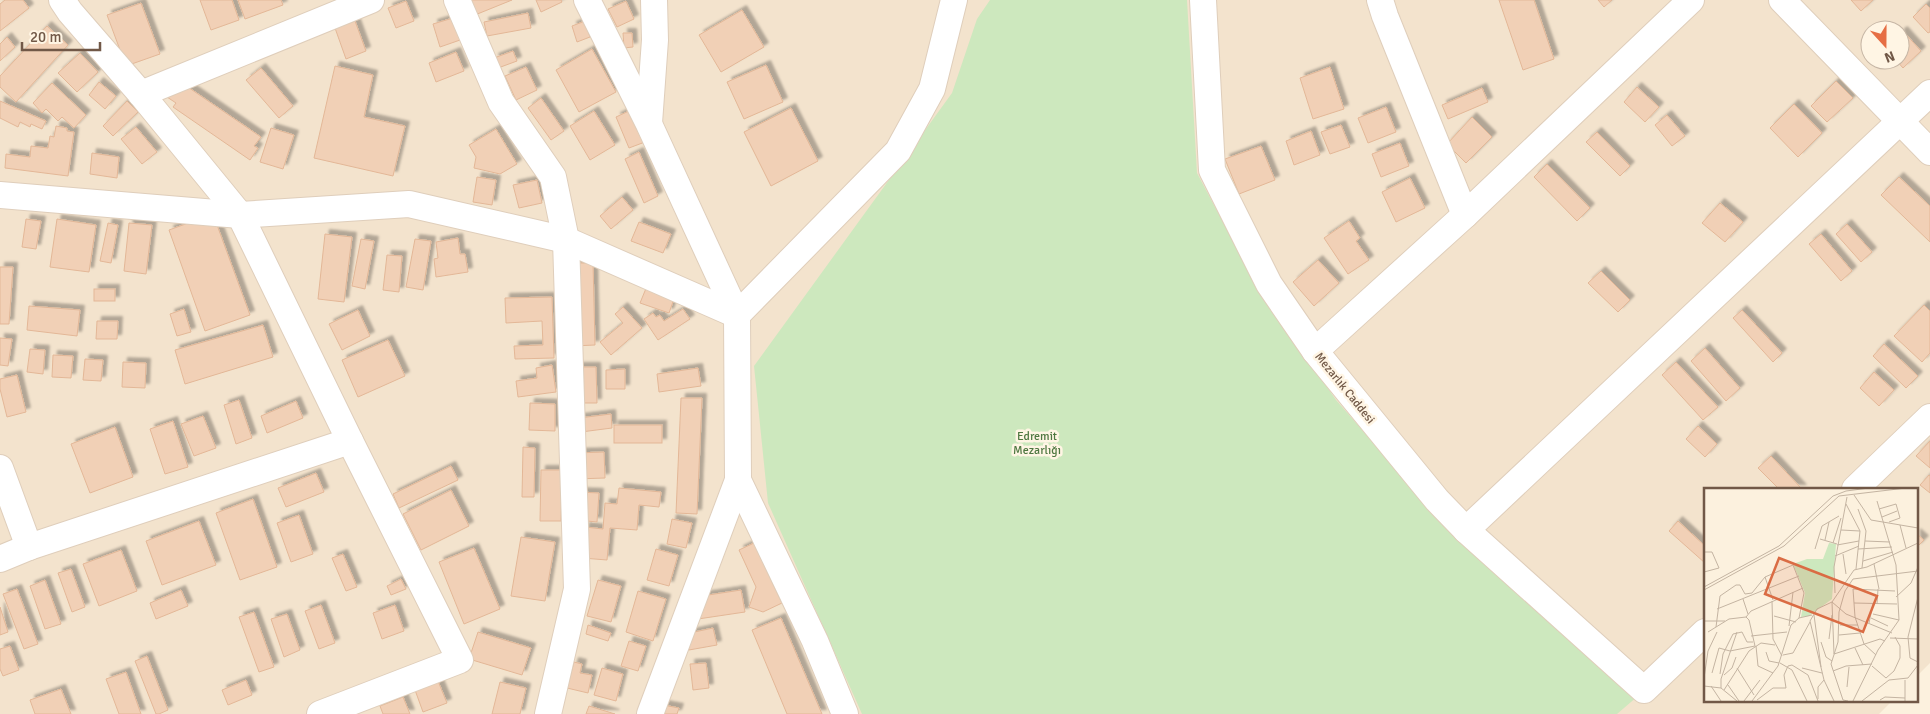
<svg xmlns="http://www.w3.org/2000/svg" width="1930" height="714" font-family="Signika,sans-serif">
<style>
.residential{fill:#f3e3cd;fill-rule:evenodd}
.green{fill:#cde8be}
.building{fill:#f1d0b6;stroke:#e3b797;filter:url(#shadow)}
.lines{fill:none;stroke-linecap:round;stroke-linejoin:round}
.minor-casing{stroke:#dfcebb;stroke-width:28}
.minor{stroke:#fff;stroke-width:26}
.labels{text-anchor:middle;stroke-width:5;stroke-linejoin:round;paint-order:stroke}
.street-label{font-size:12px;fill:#715847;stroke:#fff5e4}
.park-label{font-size:12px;fill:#4e7740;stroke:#fff5e4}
.inset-road{fill:none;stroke:#c4b4a2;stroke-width:1}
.view{fill:#da6c44;fill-opacity:0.15;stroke:#da6c44;stroke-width:2.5}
.inset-edge{fill:none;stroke:#715847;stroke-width:2.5}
</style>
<defs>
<filter id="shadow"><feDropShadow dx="4.5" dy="-4.5" stdDeviation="1" flood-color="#0004"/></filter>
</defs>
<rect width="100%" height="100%" fill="#fcf1de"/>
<path class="residential" d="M0,0H1930V663L1916,677V489H1705V700H1893L1879,714H0ZM1870,30H1900V60H1870Z"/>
<polygon class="green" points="990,0 1187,0 1197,173 1255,283 1336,400 1453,534 1638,696 1617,714 862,714 768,503 754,366 952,93 977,19"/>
<g class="building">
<polygon points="5,0 23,0 29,8 0,31 0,4"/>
<polygon points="200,0 232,0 239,20 211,30"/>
<polygon points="238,0 281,0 283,5 245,19"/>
<polygon points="462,0 512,0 470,17"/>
<polygon points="536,0 561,0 562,2 541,12"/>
<polygon points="1499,0 1534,0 1554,59 1523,70"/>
<polygon points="1598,0 1612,0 1604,7"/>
<polygon points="1851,0 1873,0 1861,11"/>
<polygon points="406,1 414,21 396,28 388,8"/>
<polygon points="626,1 634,19 617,27 608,9"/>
<polygon points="141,3 160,54 126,66 107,15"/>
<polygon points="1926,4 1930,8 1930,32 1928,33 1913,17"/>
<polygon points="742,10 764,47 721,72 699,35"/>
<polygon points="528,13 531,28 487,36 484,22"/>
<polygon points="456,17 463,39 440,47 433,24"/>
<polygon points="355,21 366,51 346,59 335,28"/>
<polygon points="585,21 590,37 577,42 572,26"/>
<polygon points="47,26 68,45 16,102 0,87 0,76"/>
<polygon points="1903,31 1921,51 1903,68 1896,60 1900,60 1900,33"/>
<polygon points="623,33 632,33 633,47 624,48"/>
<polygon points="7,37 15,47 0,61 0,44"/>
<polygon points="592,49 616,92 579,112 556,70"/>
<polygon points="513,51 517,61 498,68 494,58"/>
<polygon points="456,52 464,71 436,82 429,63"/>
<polygon points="80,53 98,72 77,92 58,73"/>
<polygon points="766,65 783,102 744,119 727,82"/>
<polygon points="335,66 373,75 364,117 405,126 393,176 314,158"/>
<polygon points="526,67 537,90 516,100 505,76"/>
<polygon points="1330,67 1344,109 1313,119 1300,78"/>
<polygon points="261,68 293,106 279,118 246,80"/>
<polygon points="179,81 261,137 254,146 258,148 250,160 173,107 176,103 164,95"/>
<polygon points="1836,81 1853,98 1827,122 1811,106"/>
<polygon points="99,82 116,96 105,109 89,95"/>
<polygon points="52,83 86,115 74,128 62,117 58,121 46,109 42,113 33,103"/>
<polygon points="1637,87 1659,107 1645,122 1624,102"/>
<polygon points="1482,88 1488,102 1448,119 1442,105"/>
<polygon points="541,98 564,131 551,140 528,108"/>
<polygon points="0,101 46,121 42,129 31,124 30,127 20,122 18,127 0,118"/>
<polygon points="127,101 138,112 113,136 103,126"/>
<polygon points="1794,104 1822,133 1798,157 1770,128"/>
<polygon points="1386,107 1396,132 1368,143 1358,118"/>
<polygon points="791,108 818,161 771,186 744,132"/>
<polygon points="631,110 645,142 629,148 616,117"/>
<polygon points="594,111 615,145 590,160 570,126"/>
<polygon points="1667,115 1685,136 1672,146 1655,125"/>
<polygon points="1472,117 1492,137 1466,163 1447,144"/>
<polygon points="1341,125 1350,147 1330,154 1321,132"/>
<polygon points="56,126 67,128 67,131 74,132 68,176 5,168 6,154 30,157 31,146 48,148 50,136 54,137"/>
<polygon points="136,127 157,152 142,164 121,139"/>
<polygon points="271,128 294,135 283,169 260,162"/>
<polygon points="496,129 517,164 500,174 474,168 476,157 469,145"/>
<polygon points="1311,131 1320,155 1294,165 1286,141"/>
<polygon points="1597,132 1630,166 1620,176 1586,142"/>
<polygon points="1400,143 1409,166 1381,177 1372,154"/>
<polygon points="1261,146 1275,180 1239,194 1225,159"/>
<polygon points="639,152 658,196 644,203 625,159"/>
<polygon points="92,153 119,157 117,178 90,174"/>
<polygon points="1547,164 1590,208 1577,221 1534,177"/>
<polygon points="477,177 496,180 492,205 473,202"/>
<polygon points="1899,177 1930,206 1930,242 1881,195"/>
<polygon points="1410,178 1425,208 1396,222 1382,192"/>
<polygon points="537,180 542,203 519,208 513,185"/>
<polygon points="622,197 633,210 611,229 600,216"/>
<polygon points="1720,203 1743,222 1725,242 1702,223"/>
<polygon points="213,214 250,315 205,331 169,230"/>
<polygon points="26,219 41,221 36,249 22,247"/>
<polygon points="57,219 96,225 89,272 50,267"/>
<polygon points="1349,221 1360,238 1356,241 1369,260 1348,274 1324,238"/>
<polygon points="639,222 671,234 663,253 631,241"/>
<polygon points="108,223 118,225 111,263 100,261"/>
<polygon points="129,223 152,225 146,274 124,271"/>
<polygon points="1847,224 1872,252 1861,262 1836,234"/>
<polygon points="325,234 352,237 344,302 318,299"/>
<polygon points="1821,234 1852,271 1841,281 1809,244"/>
<polygon points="458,238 460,254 465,254 468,272 436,277 434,259 438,258 436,242"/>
<polygon points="361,239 374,241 365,289 352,286"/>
<polygon points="415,239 431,241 423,290 406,287"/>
<polygon points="387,255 402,256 399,292 383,290"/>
<polygon points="1318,260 1339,283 1314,306 1293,282"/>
<polygon points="570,263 593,263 595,345 573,346"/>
<polygon points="0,267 13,267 9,324 0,324"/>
<polygon points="1601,271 1630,300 1618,312 1588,283"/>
<polygon points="647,286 675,296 669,313 640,303"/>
<rect x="94" y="289" width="21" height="12"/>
<polygon points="552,297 554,358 515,359 514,346 543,345 542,321 506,323 505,298"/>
<polygon points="1924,305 1930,311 1930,353 1922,362 1894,336"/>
<polygon points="29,306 80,310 77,336 27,330"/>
<polygon points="623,307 642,328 611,355 600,342 623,323 615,314"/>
<polygon points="184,309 191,332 177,336 170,314"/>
<polygon points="683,309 690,319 658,340 644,319 653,313 656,317 660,315 664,321"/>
<polygon points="358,310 370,336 342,350 329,324"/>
<polygon points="1742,310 1782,353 1773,362 1733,318"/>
<polygon points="97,321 118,321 117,339 96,339"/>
<polygon points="263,325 273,357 185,384 175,350"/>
<polygon points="0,338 12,339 8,366 0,365"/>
<polygon points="388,340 405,376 358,397 342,360"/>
<polygon points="1884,344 1918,376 1906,388 1873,356"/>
<polygon points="1705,348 1740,388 1726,401 1691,361"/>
<polygon points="30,349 45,350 43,374 27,372"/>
<polygon points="53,355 73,356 71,378 52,377"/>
<polygon points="85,359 103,360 101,381 83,380"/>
<polygon points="123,362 146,363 145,388 122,387"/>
<polygon points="1676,362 1718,407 1703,420 1662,375"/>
<polygon points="552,365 556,392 518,397 516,381 537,378 536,368"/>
<polygon points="571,367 596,367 597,403 571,403"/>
<polygon points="698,368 701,386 659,392 657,374"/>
<polygon points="625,369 625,389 606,389 606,370"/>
<polygon points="1874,372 1894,390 1879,406 1860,388"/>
<polygon points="17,375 26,412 7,417 0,389 0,379"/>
<polygon points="681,398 702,398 697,514 676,513"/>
<polygon points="239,400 252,438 236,444 224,405"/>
<polygon points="296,401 303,418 267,433 261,416"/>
<polygon points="530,403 555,404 555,431 529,430"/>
<polygon points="611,414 612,428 581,432 579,418"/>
<polygon points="203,416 216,448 194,456 181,424"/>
<polygon points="173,421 188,467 165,474 150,429"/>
<rect x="614" y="425" width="48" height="18"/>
<polygon points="1698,426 1717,444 1705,457 1686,439"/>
<polygon points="115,427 133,477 90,493 71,444"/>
<polygon points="1930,441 1930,468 1916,456"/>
<polygon points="523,447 535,448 534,497 522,497"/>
<polygon points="604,452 605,478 576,479 575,453"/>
<polygon points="1771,456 1802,489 1779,489 1758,468"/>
<polygon points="451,466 458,480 399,508 393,494"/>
<polygon points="541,470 562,470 561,521 540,521"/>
<polygon points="316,473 324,492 286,507 278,488"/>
<polygon points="1929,475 1930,476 1930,493 1920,485"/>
<polygon points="619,488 661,492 659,507 639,505 637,530 610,528 607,560 582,558 585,527 603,529 605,503 617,504"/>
<polygon points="451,490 469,526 421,550 403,514"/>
<polygon points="579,492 599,493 597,522 577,520"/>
<polygon points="253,499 277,567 240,580 216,513"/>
<polygon points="299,515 313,554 291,562 277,523"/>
<polygon points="672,519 692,523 686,548 667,544"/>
<polygon points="199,521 216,565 162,585 146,541"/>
<polygon points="1678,521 1705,546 1705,563 1669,531"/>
<polygon points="1916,533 1924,540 1916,548"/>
<polygon points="521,537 555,542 545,601 511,596"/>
<polygon points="754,543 782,603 763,612 749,607 756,587 739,550"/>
<polygon points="474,548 500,609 464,624 439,562"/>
<polygon points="656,549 678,555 669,586 647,580"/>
<polygon points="121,550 137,591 99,606 83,564"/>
<polygon points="343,554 357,587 346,591 332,558"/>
<polygon points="71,569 85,607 72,612 58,573"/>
<polygon points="401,579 406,589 391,595 387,586"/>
<polygon points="45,580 61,624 45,629 30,586"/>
<polygon points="598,580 621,586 611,622 587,616"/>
<polygon points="17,589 38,644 24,649 3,594"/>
<polygon points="181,590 188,606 156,619 150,603"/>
<polygon points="741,590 745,612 698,619 695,597"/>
<polygon points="638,591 666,599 653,641 626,632"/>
<polygon points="321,605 335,643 319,649 305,611"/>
<polygon points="395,605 404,631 382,639 373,613"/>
<polygon points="0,607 8,632 0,635"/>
<polygon points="254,612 274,667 259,672 239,617"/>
<polygon points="287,614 300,650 284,657 271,619"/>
<polygon points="781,618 822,714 787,714 752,630"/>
<polygon points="588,625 611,633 608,641 586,634"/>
<polygon points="713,628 717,645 689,650 685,634"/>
<polygon points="478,632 531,648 522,675 469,659"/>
<polygon points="629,641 646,646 638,671 621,666"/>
<polygon points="10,646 19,670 3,676 0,669 0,649"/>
<polygon points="147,656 168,710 159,714 156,714 135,661"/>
<polygon points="574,662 582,664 580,673 592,675 588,693 567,688"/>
<polygon points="706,663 709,688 693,690 690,664"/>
<polygon points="602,668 623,674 616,701 594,695"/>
<polygon points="126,672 141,714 119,714 106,679"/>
<polygon points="246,680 252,695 228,705 222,690"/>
<polygon points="438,681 447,703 423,712 415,690"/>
<polygon points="500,682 526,688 520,714 492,714"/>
<polygon points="61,689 71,714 35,714 30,700"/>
<polygon points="403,697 410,714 383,714 380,706"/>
<polygon points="658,704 679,708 677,714 656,714"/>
<polygon points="589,706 615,714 586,714"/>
</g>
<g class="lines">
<g class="minor-casing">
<g id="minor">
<polyline points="62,0 70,12 141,94 240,215 350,441 460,660 320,714"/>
<polyline points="457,0 501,102 553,177 566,240 577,589 548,714"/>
<polyline points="587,0 649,124 737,315 738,480 650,714"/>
<polyline points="1203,0 1212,170 1269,284 1315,351 1437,500 1466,530 1644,690 1705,632"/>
<polyline points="1380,0 1385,16 1465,215"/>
<polyline points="1782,0 1930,152"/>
<polyline points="141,94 371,0"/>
<polyline points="649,123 655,40 654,0"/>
<polyline points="0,195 240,215 409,204 566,240 737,315"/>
<polyline points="737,315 898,151 932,89 954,0"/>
<polyline points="1315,351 1465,215 1691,0"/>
<polyline points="0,468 29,547"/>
<polyline points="738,480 815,641 845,714"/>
<polyline points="1855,489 1930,417"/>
<polyline points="1466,530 1930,93"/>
<polyline points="0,559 29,547 350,441"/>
</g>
</g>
<use href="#minor" class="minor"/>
</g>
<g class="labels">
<g class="street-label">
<text transform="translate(1345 388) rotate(51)" y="4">Mezarlık Caddesi</text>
</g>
<g class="park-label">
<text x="1037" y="440">Edremit<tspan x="1037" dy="14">Mezarlığı</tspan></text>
</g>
</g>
<g transform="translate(1704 488)">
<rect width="214" height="214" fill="#fcf1de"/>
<path d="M125,55L132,56L128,111L105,128L97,129L101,105L89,76L103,71H119Z" fill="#cde8be"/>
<path class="inset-road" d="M150,7L167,32L214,40M142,16L156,43L152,81M154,21L162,43L158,80M175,21L192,16L196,30L185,34M178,29L193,23M196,37L202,60M137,42L156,43M116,51L133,56M121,52L125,34M161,53L186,54M129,55L137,30M133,57L155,53M111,61L118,38L135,28M154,61L188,59M0,64H8L15,80L0,84M139,66L142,86M131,68L155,58M159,73L189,64M170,76L175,101M0,99L75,58L129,8L142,3L165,0M0,102L80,58L135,8L202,0M131,105L130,79L143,9M192,109L207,95L214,79M214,109L204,149L206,170L214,174M39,111L44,126M69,112L61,89L89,77L100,105L95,130M68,113L69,151L78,168M128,114L113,121L106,133L120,192L130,213M128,114L142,126L188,145M150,115L193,116M173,116L174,101M13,121L95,88M169,126L195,132M110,127L117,179M70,128L92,134M167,130L184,138M0,133H21M165,135L169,116M136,137H154M85,138L89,104M12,139L16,108L32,97H36L41,106L48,105L61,89M4,144L25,131L42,129L47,123L99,100M135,147L156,145M47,148L83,144M186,150L214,151M125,151L128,127M181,153L176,151L130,166L128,114L150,82L163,79L214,55M117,154L122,169L128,173M52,158L54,178L69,185M151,160L159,177M62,164L65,173L75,175M79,167L89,165L106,134M172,167L160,156L151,129L149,101L191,103M76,175L88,182L103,213M168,178L182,190M33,180L50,207M98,180L118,185M129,183L142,178L168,176M8,185L15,160L26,163L51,158L45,132L42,129M16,186L19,166L29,146L38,144L43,154H49M20,187L28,180L32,169M0,190L4,163L13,144M182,190L190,183L196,170V158L191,149M201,192V213M24,197L35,213M0,198L17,200L33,213M7,198L17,213M143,199L145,179M17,200V191L33,144M20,202L45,163L57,155L71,157M114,211V199L120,192M53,212L69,200H82L80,187L84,178L88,177L104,187L114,213M176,212L181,209L201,210M40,213L56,192M48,213L74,178L87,137L95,130L108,127M144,213L139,212L127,176L134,154L135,124L141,103L149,91L214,83M149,213L174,162L195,132L192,77L173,13M158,213L185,192L204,190L214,177"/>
<path class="view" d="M75,70L173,108L159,144L61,106Z"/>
<rect width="214" height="214" class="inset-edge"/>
</g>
<g transform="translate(1885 45) rotate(159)"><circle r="24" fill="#fff5e4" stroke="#c6b6a5"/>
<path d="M0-4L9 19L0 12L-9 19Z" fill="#e66e44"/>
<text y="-8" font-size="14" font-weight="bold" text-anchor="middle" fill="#715847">N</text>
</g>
<path d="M22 42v8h78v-8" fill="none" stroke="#715847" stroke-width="2.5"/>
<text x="30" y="42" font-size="15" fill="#715847" stroke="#fff5e4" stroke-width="4" paint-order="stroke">20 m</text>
</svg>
